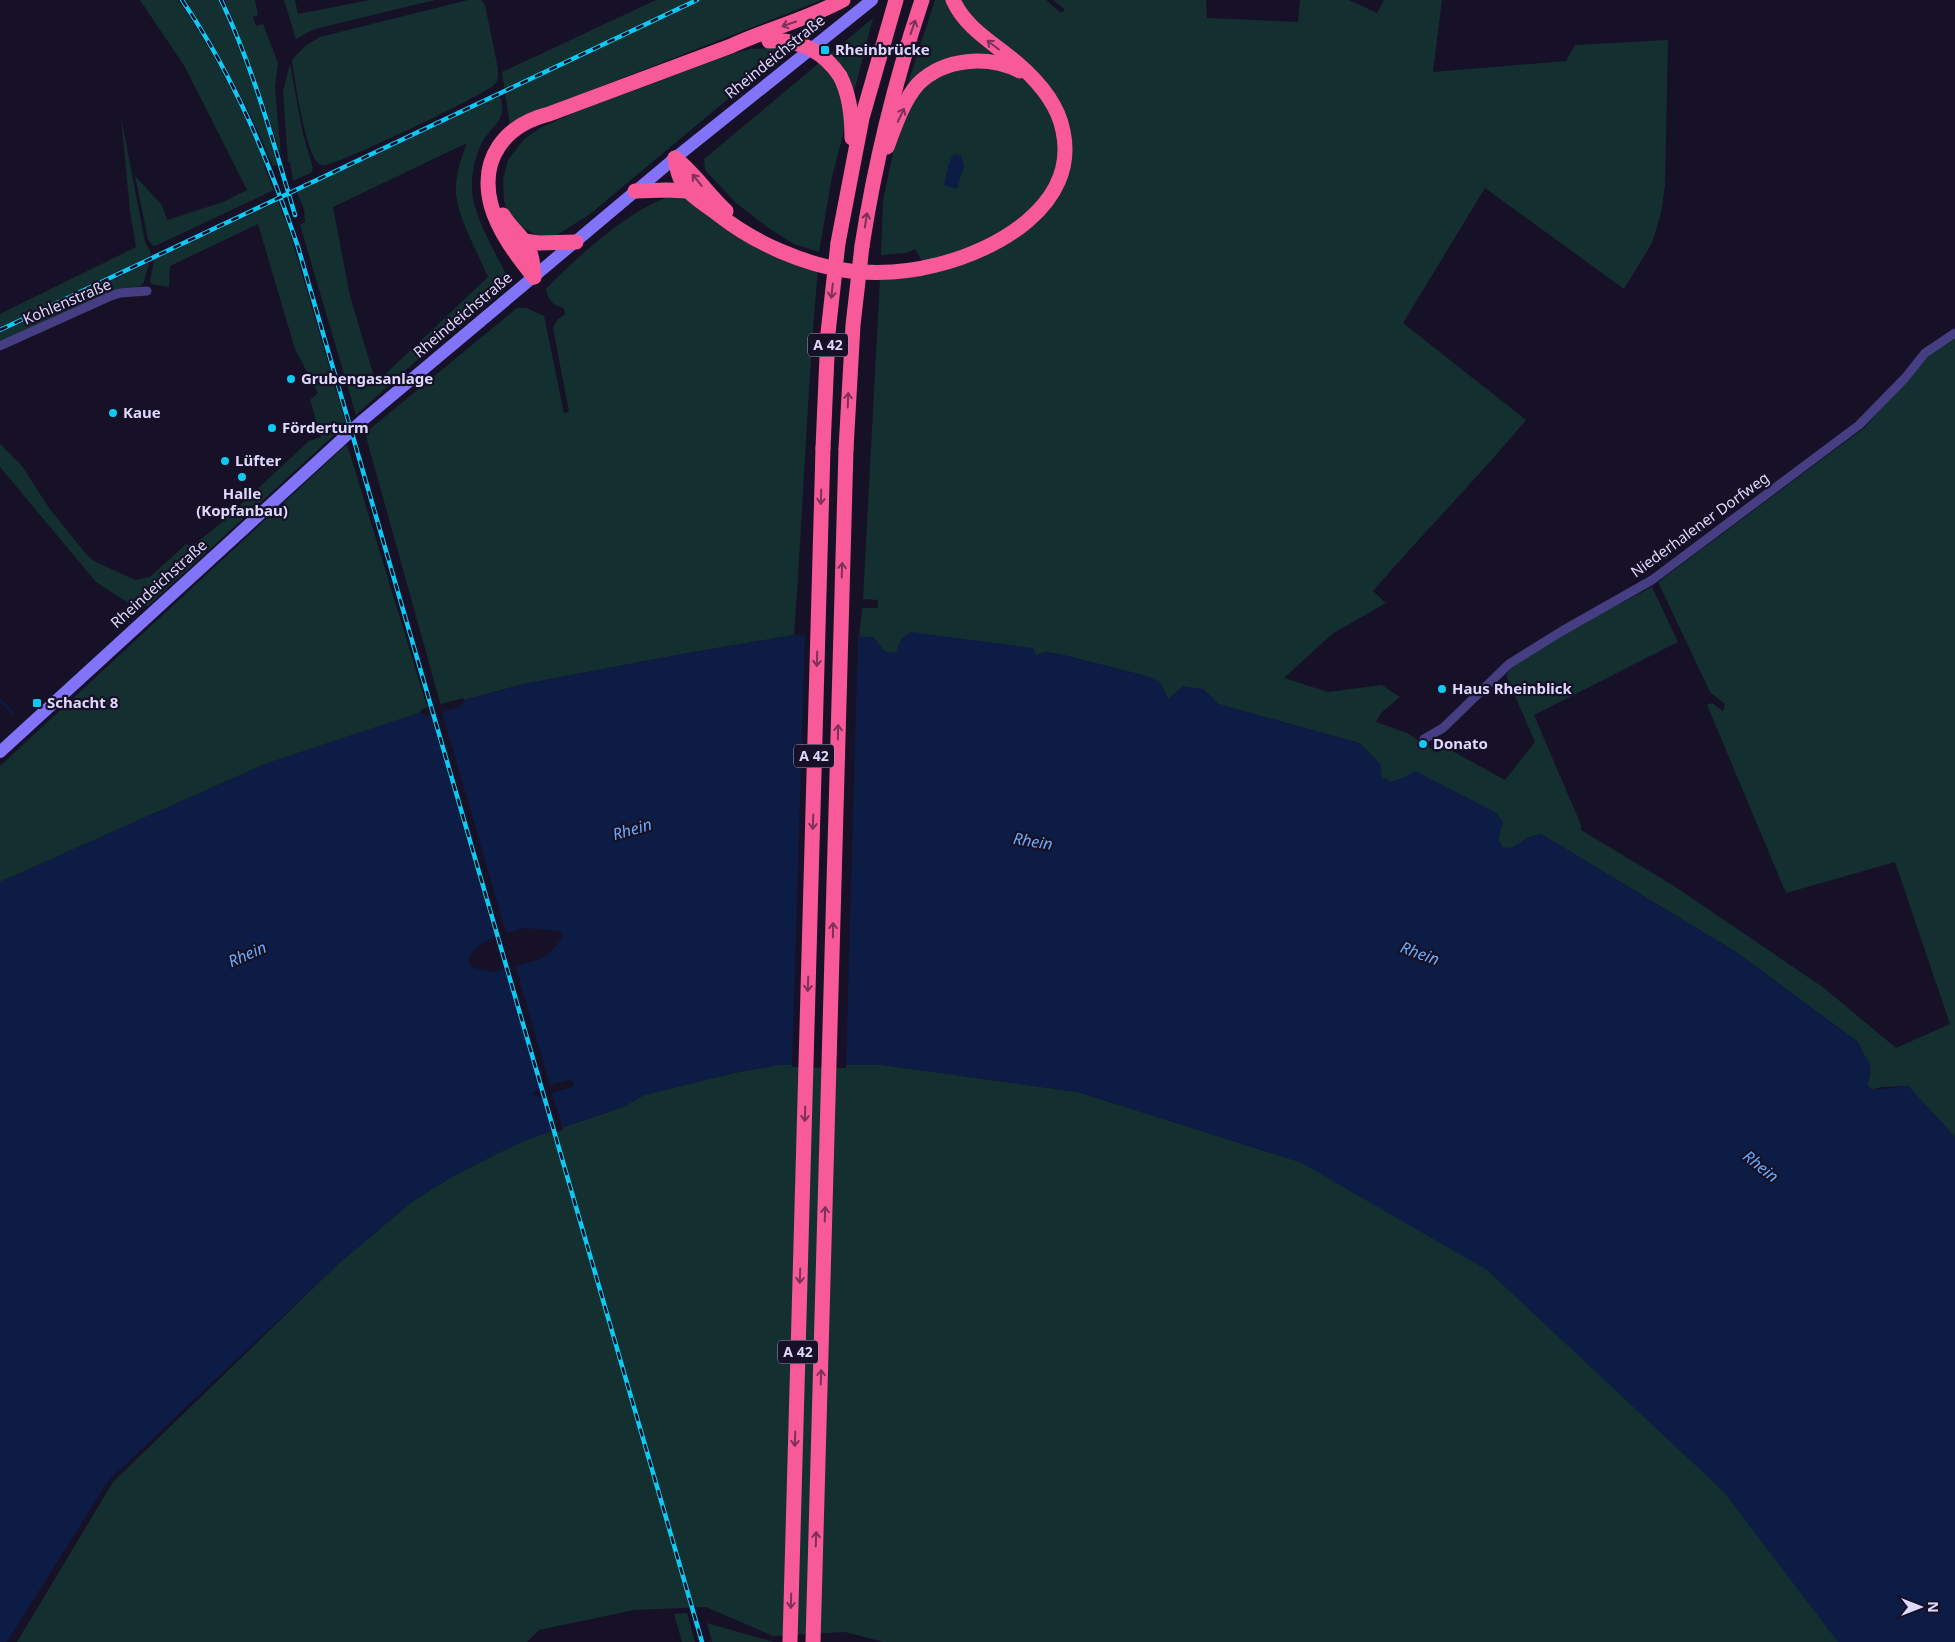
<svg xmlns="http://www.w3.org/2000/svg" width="1955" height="1642" font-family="'Noto Sans',sans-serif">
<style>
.green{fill:#142f30;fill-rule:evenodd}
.water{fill:#0d1c44;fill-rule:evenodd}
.pier{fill:#161127}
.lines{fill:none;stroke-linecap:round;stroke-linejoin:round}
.stream{stroke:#0d1c44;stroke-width:2.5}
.street{stroke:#463e83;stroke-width:9}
.secondary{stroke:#8274f9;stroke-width:12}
.highway{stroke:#f85998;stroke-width:15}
.rail-casing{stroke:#0dcaf4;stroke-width:4.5}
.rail{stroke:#161127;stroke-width:2.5;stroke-dasharray:8;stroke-linecap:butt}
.highway-bridge{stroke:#f85998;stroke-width:15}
.oneway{stroke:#7c315a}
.poi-dot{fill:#0dcaf4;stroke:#161127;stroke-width:2}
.labels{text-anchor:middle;stroke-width:4.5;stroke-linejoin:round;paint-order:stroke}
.shield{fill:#161127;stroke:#a39cbd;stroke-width:1}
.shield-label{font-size:14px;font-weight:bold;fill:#dfd8fd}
.poi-label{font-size:15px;font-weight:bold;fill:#dfd8fd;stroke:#161127;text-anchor:start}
.street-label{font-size:15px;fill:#dfd8fd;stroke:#161127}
.water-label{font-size:16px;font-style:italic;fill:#6babf8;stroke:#161127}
</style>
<rect width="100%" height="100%" fill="#161127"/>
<g class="green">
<path d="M140,0H178C213,50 240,105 264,161C264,171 270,180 274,190L155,246L152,245L148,239L135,176L162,205L167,220L223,202L247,190L185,67Z"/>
<path d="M186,0H218C242,53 263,109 277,165L273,166C249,108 220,53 186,0Z"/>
<polygon points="225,0 255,0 258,15 253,17 256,26 263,24 278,63 275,88 281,155 256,79"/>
<polygon points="284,0 295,0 298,14 370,0 435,0 319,28 310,31 296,39"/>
<path d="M468,0H481L485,5L498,69C498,74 499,80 495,84C487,94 339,164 325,165C322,166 320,165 318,163C305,150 295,81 292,60L305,46L320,37Z"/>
<polygon points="656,0 822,0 520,118 510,126 502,72"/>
<path d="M935,0H1046L1061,13L1065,10L1053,0H1206L1207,18L1298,22L1300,0H1349L1377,13L1384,0H1442L1433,72L1566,61L1575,45L1668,40L1665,186L1661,213L1652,243L1624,289L1485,188L1403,323L1526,420C1477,479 1423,533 1373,591L1386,603L1332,634L1284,678L1328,692L1382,685L1400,697L1381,713L1376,722L1407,733L1438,753L1443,746L1505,780L1535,742L1506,675L1511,668L1561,634L1652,587L1678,642L1534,715L1581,825V830L1674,886L1824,988L1896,1048L1950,1024L1895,862L1786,893L1707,705L1712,703L1723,711L1725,704L1710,692L1658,582L1864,428L1929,355L1955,339V1137L1908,1086L1881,1087L1872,1090L1867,1084C1876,1061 1865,1062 1858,1042L1736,952L1541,834L1527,838L1512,848H1502L1498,839L1503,822L1403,778L1391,782L1381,777L1380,764L1359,743L1218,704L1203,689L1168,699L1160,682L1146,676L1063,655L1045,652L1035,656L902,638L896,653L885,652L873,637H859L862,608H878V600L863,599L880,279L922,261L915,249L906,253L881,255L883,201L906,89Z"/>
<polygon points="873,18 832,177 819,252 794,244 770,229 736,203 705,170 704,159"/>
<polygon points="774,48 791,50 752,79 590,214 554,237 543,238 516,225 509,216 504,201 503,179 508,160 524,139 540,128 576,112 726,56 750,49"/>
<polygon points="290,64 303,134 313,168 311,173 293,181 290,162 288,162 283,92"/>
<path d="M500,96C508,118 495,123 484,139C477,150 473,167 472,179C470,208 486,234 498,259C502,266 507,275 509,283L438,341L356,415L300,225L305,222L304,209L297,192ZM467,143C461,159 455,175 456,193C458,220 478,252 488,277L376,383L350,296L333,207Z"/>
<polygon points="121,117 145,242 151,253 150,256 0,328 0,314 136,247 130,211"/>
<path d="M679,194L818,270C807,392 803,513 794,635L688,653L524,684L441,706L365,433L517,308H527L544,316L564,413L569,412L553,328L557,320L565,314L564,308C553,306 548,300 546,289C578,256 634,204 679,194Z"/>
<polygon points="278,202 289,230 346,424 148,606 133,606 96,582 0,467 0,444 22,466 49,508 87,555 92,560 135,580 150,577 186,544 192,546 214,529 309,441 321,437 310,400 318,393 295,349 258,224 170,266 169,287 151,284 150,281 154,260"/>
<polygon points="149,263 144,282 140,286 0,343 0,333"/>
<polygon points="347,444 428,710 265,764 0,882 0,766"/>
<polygon points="778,1065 883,1065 1078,1092 1303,1163 1495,1273 1726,1488 1844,1642 884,1642 845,1632 773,1636 706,1607 634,1610 539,1630 527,1642 17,1642 113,1482 338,1264 413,1201 455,1175 498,1153 529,1139 623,1107 644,1095 734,1073"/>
<polygon points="687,1613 695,1642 682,1642 674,1614"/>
<polygon points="707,1623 774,1642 712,1642"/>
</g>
<g class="water">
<polygon points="957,154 961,156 964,166 957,189 944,185 949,163 953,155"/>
<path d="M911,632L1033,648L1036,656L1045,652L1063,655L1146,676L1160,682L1168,699L1183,686L1203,689L1218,704L1359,743L1380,764L1382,777L1391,782L1403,778L1415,771L1497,813L1503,822L1498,839L1502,847L1512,848L1527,838L1541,834L1736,952L1858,1042C1865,1062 1876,1061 1867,1084L1872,1090L1908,1086L1955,1137V1642H1838L1723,1491L1487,1270L1300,1162L1078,1092L883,1065H778L734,1073L644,1095L623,1107L529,1139L498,1153L455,1175L413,1201L338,1264L108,1481L7,1642H0V882L265,764L428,710L524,684L688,653L794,635L873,637L885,652L896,653L902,638ZM525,928L558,931L562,933L563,937L548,955L538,960L493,972L474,968L469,964C465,944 509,931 525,928Z"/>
</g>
<g class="pier">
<polygon points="805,633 858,634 846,1068 792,1067"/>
<polygon points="463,698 464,702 460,707 442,712 507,936 495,939 431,716 425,716 420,712 422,709"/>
<polygon points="515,964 550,1085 569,1080 574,1082 572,1087 552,1093 563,1130 552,1134 541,1097 532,1094 539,1088 504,967"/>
</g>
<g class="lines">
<polyline class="stream" points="0,700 13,713"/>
<g class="street">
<polyline points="0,346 111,296 120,293 147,291"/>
<polyline points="1424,739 1443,728 1509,664 1562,631 1652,580 1859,425 1905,378 1925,353 1955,333"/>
</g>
<polyline class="secondary" points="0,752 363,420 675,158 872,0"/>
<g class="highway">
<path d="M840,76C850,95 852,117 852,138"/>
<path d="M887,147C895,126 903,101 918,84C944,58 988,55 1020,71"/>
<path d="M675,158C680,193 693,195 719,215C755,243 804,265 850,271C878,274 909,272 936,265C996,251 1079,205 1063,131C1058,104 1038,81 1017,63C994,43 966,29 953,0"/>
<path d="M675,158C694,173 708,194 726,211"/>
<polyline points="635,191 667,190 687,191"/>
<path d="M503,215C509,225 517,232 524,241C532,252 533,264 534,277"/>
<polyline points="524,241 539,243 576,242"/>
<polyline points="838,243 862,118 896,0"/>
<path d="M862,246C875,162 895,81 922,0"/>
<path d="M534,277C517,256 498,231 491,205C479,158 505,125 549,114L731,46C768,29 808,19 843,0"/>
<polyline points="790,1642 823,448"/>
<polyline points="813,1642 846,449"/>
</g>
<g class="rail-casing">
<g id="rail">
<path d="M182,0C234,76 269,161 298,247L702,1642"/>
<path d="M221,0C254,69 273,142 295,215"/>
<polyline points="0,330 697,0"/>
</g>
</g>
<use href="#rail" class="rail"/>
<g class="highway-bridge">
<path d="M769,41C799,39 823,51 840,76"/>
<polyline points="823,448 828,333 838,243"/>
<polyline points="846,449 853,325 862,246"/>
</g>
</g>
<defs><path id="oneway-shaft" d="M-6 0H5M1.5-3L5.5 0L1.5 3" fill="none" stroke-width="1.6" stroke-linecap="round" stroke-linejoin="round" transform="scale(1.25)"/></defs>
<g class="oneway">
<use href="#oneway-shaft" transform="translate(789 24) rotate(161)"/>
<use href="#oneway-shaft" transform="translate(913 27) rotate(-71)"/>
<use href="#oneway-shaft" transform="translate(993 45) rotate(-143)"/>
<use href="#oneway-shaft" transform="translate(901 115) rotate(-65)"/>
<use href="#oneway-shaft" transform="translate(697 180) rotate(-129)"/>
<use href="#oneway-shaft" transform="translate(866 220) rotate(-81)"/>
<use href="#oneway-shaft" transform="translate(832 291) rotate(96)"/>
<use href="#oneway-shaft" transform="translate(848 400) rotate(-88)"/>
<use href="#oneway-shaft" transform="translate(821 497) rotate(92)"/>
<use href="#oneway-shaft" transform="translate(842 570) rotate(-88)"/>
<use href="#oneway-shaft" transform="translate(817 659) rotate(92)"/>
<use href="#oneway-shaft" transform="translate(838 732) rotate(-89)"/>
<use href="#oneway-shaft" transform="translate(813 822) rotate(92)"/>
<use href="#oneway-shaft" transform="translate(833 930) rotate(-89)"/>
<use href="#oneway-shaft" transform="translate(808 984) rotate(92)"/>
<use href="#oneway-shaft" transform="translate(805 1114) rotate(92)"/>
<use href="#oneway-shaft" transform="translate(825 1214) rotate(-88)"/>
<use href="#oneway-shaft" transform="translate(800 1276) rotate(92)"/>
<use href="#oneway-shaft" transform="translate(821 1377) rotate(-88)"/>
<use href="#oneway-shaft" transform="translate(795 1439) rotate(92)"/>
<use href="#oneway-shaft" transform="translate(816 1539) rotate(-88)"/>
<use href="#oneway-shaft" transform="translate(791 1601) rotate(92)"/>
</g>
<g class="poi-dot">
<rect x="820" y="45" width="10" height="10" rx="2.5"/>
<circle cx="291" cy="379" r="5"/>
<circle cx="113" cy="413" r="5"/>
<circle cx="272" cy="428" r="5"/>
<circle cx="225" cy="461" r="5"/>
<circle cx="242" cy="477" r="5"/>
<circle cx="1442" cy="689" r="5"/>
<rect x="32" y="698" width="10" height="10" rx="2.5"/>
<circle cx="1423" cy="744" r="5"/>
</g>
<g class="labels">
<g class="shield">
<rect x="808" y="333.5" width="40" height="23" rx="4"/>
<rect x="794" y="744.5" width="40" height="23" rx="4"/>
<rect x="778" y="1340.5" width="40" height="23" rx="4"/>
</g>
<g class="shield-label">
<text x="828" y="350">A 42</text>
<text x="814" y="761">A 42</text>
<text x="798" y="1357">A 42</text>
</g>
<g class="poi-label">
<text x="835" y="55">Rheinbrücke</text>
<text x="301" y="384">Grubengasanlage</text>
<text x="123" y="418">Kaue</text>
<text x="282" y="433">Förderturm</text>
<text x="235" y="466">Lüfter</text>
<text x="242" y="499" text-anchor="middle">Halle<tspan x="242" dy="17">(Kopfanbau)</tspan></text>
<text x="1452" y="694">Haus Rheinblick</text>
<text x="47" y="708">Schacht 8</text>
<text x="1433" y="749">Donato</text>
</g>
<g class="street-label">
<text transform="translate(775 57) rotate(-39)" y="5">Rheindeichstraße</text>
<text transform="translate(67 302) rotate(-23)" y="5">Kohlenstraße</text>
<text transform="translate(463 315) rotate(-40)" y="5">Rheindeichstraße</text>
<text transform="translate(1700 525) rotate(-36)" y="5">Niederhalener Dorfweg</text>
<text transform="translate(159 584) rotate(-42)" y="5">Rheindeichstraße</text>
</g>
<g class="water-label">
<text transform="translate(632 829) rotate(-16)" y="6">Rhein</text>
<text transform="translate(1033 841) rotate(9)" y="6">Rhein</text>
<text transform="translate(1420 953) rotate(20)" y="6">Rhein</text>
<text transform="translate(247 954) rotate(-24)" y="6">Rhein</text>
<text transform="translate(1761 1166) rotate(39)" y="6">Rhein</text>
</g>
</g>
<g transform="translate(1920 1607) rotate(90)" stroke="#161127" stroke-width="4" paint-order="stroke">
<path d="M0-4L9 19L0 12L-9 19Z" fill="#dfd8fd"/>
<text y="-8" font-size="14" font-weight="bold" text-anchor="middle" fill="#dfd8fd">N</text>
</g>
</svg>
